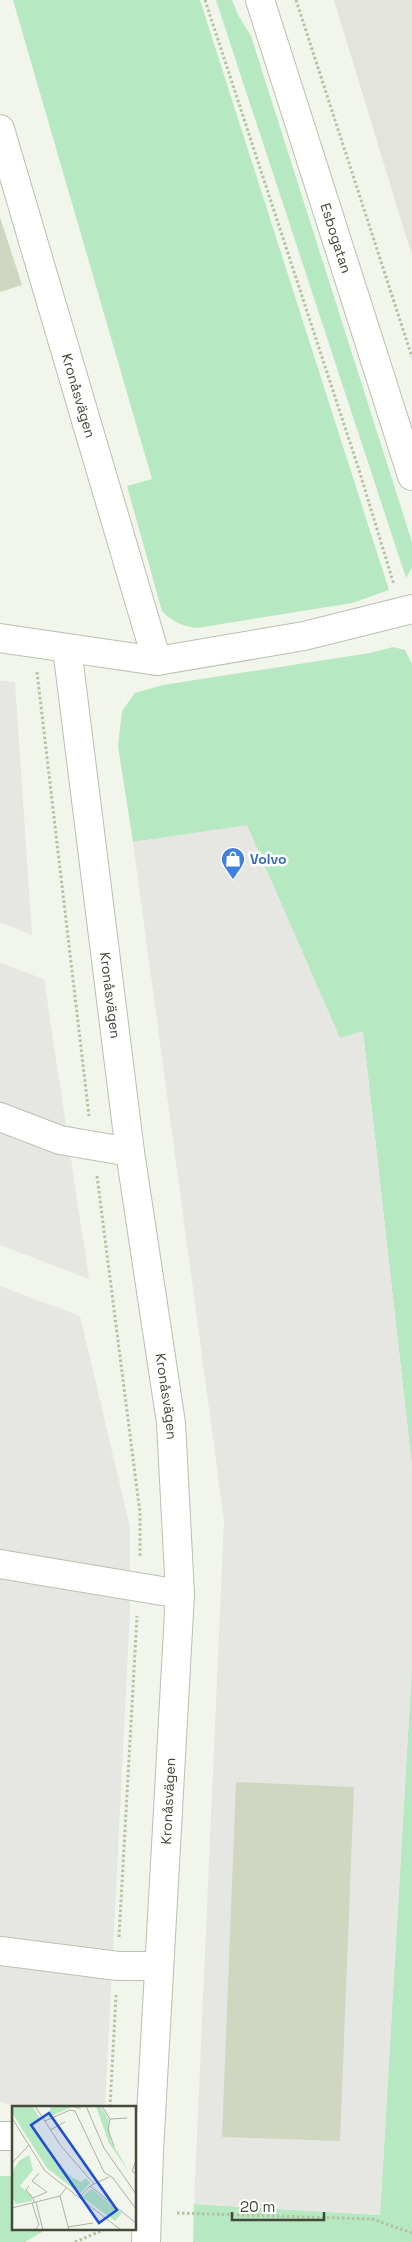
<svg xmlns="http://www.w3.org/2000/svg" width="412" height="2242" font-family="'Space Grotesk',sans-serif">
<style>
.industrial{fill:#e3e5dd}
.green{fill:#b6e8c1}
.parking{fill:#e6e7e3}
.building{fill:#cfd7c1}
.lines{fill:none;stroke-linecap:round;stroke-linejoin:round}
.minor-casing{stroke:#b9c1ae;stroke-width:30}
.path{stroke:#b4c39f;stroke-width:3;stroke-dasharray:2.5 2.5;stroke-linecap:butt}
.minor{stroke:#fff;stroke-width:28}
.labels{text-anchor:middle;stroke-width:5;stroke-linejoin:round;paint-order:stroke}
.street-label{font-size:14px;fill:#444a39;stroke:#fff}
.shop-label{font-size:14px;font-weight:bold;fill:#366cbe;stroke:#fff;text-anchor:start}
.inset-road{fill:none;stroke:#acb1a4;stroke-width:1}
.view{fill:#1d4ed8;fill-opacity:0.15;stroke:#1d4ed8;stroke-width:2.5}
.inset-edge{fill:none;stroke:#444a39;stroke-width:2.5}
</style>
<rect width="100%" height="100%" fill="#f1f5ec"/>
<polygon class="industrial" points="334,0 412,0 412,256"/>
<g class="green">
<path d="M13,0H200L389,590L352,603L197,628C182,626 173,622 162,611L127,486L152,479Z"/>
<polygon points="216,0 232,0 238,15 251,36 412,542 412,567 406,578"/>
<polygon points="393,647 405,650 412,664 412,1467 363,1032 340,1039 247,826 133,842 118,746 122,711 135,693 163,685 370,653"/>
<polygon points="412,1665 412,2242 193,2242 194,2204 380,2215"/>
<polygon points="0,2176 14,2176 14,2228 49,2228 25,2242 0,2242"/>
</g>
<g class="parking">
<polygon points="0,681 15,682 32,935 0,922"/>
<polygon points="247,825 340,1038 363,1031 412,1467 412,1665 380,2215 194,2204 224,1520 133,842"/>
<polygon points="0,963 44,979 89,1279 0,1245"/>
<polygon points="0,1286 80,1316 130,1527 130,1611 105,2107 21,2107 0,2102"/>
</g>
<g class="building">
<polygon points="0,217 22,285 0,292"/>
<polygon points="236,1782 354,1787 340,2141 222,2137"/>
</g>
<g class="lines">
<g class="minor-casing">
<g id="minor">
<path id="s1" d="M260,0L412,476"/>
<path id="s2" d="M0,129L157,661"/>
<polyline points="0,638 157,661 304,636 412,609"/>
<path id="s3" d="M67,648L130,1152L171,1423L180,1594L149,2151L146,2242"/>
<polyline points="0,1117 60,1140 130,1152"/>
<polyline points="0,1564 180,1594"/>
<polyline points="0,1951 118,1966 159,1966"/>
<polyline points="0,2136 14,2136"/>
</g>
</g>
<g class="path">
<polyline points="205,0 359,470 394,585"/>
<polyline points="296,0 412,357"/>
<polyline points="37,672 89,1116"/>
<polyline points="97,1176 140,1513 140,1557"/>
<polyline points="119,1937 137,1616"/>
<polyline points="110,2107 116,1995"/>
<polyline points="177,2213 372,2219 412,2233"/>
<polyline points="75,2242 108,2228"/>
</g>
<use href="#minor" class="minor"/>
</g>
<defs>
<g id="shop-pin" transform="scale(1.25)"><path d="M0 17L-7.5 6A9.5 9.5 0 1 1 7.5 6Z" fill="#3f7fe0" stroke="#fff"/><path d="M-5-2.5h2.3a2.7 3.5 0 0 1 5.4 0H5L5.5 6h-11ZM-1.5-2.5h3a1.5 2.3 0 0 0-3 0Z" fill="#fff"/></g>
</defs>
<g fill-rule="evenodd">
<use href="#shop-pin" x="233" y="859"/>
</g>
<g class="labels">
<g class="street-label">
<text dy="5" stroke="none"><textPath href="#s1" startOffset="250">Esbogatan</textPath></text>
<text dy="5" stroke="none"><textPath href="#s2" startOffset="278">Kronåsvägen</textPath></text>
<text dy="5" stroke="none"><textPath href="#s3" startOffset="350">Kronåsvägen</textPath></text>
<text dy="5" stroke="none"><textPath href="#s3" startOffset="755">Kronåsvägen</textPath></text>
<text transform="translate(168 1801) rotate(-87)" y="5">Kronåsvägen</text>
</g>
<g class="shop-label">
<text x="250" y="864">Volvo</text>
</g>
</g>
<g transform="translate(12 2106)">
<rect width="124" height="124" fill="#f1f5ec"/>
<path d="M0,0H20L29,14L21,20L40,50L58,70L69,76L74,72L78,77L68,88L35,62L0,7ZM39,0H68L69,4L60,1L36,11ZM84,0H88L96,12L99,35L117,66L97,37ZM17,49L21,64L8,80L20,90V95L4,98L0,91V66L7,55ZM79,83L110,107L103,115L70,91Z" fill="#b6e8c1"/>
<path class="inset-road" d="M23,0L49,40L82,78M74,0L92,42L124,88M90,0L98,13L96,24L102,40M0,12L33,65L109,124M98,13L115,12M33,15L58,4L63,5L92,66L101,72L124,103M38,24L53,16M124,55L120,65L124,68M0,57L17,39M17,80L14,84L21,92M78,80L124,117M48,90L57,124M67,92L78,80L97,71M22,96L21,92L35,86L20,75L27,67M24,96L31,124M20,97L27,119L23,124M0,102L48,90L54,82M56,121L81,117"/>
<path class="view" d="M37,7L105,104L87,117L19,19Z"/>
<rect width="124" height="124" class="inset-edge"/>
</g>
<path d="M232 2212v8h92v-8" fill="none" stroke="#444a39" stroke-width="2.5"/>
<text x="240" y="2212" font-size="15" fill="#444a39" stroke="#ffffff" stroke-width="4" paint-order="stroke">20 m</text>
</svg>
